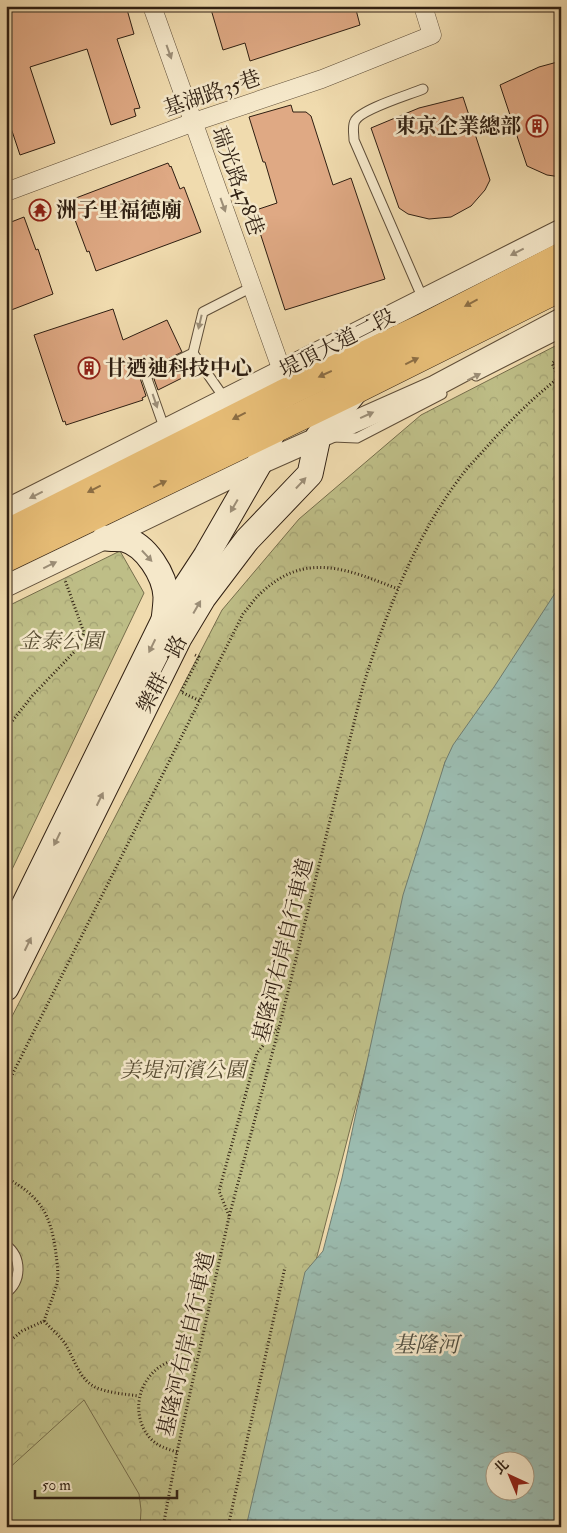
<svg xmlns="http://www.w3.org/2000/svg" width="567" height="1533" font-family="'IM FELL Double Pica','Noto Serif TC',serif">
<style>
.park{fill:url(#park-crowns);stroke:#766e4c}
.pitch{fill:#bebe87;stroke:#766e4c}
.water{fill:url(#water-ripples);stroke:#707d70;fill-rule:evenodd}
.building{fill:#dfa984;stroke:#2f1f12}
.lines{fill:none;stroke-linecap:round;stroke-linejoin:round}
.service-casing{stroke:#5f4e39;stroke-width:11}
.minor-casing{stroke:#5f4e39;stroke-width:19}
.tertiary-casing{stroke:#5f4e39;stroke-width:23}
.secondary-casing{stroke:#2f1f12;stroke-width:27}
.trunk-casing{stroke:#2f1f12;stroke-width:29}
.path{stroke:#2f1f12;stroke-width:3;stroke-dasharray:1 2.5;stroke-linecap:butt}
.service{stroke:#f5e8ca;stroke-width:9}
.minor{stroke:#f5e8ca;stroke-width:18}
.tertiary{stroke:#f5e8ca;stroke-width:21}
.secondary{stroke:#f5e8ca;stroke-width:25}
.trunk{stroke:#e8be77;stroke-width:28}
.oneway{fill:#9c8e77}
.oneway2{fill:#8c6e44}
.labels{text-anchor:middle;stroke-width:5;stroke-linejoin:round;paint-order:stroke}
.street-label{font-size:21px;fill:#2f1f12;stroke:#f5e8ca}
.poi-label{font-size:21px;font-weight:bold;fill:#2f1f12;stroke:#f5e8ca;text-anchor:start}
.park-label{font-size:21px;font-style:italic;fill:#5a4f35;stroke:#f5e8ca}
.water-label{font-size:22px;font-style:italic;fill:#4f4e41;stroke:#f5e8ca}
</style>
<defs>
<pattern id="park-crowns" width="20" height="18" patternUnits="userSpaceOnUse" patternTransform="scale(1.25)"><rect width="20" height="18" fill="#bebe87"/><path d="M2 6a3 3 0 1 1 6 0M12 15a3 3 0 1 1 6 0" fill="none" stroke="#a4a374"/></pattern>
<pattern id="water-ripples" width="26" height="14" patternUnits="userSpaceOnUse" patternTransform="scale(1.25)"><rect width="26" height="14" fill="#9bbbaf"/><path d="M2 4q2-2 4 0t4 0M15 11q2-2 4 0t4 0" fill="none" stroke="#86a096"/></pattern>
</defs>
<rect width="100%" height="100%" fill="#f0dbae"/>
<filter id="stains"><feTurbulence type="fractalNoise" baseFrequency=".004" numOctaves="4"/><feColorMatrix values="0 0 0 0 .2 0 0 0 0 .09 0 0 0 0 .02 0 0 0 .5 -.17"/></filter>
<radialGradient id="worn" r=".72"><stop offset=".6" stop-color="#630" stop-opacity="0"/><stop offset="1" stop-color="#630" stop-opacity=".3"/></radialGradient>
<g class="park">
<polygon points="561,343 561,587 445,762 247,1527 6,1527 6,1028 222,610 299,519 421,415"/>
<polygon points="120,551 144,593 6,882 6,607"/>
</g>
<polygon class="pitch" points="84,1400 139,1494 141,1510 140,1527 6,1527 6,1471"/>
<path class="water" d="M561,584V1527H246L305,1272L323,1251L342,1178L403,895L445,762L453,745L494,687ZM494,1460H524V1490H494Z"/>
<g class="building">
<polygon points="27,6 126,6 134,34 117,39 140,108 134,109 136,116 111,125 87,49 30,67 55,143 20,155 6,113 6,13"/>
<polygon points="210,6 355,6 360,25 250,61 245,43 223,50"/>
<polygon points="561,61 561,177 547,175 527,166 500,85 539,67"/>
<polygon points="463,97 490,180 485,190 471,206 451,217 429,219 408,214 399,208 371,128 419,108"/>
<polygon points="291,105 293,112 306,112 311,116 333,185 351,178 385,279 285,310 253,211 277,203 265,162 263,162 249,117"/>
<polygon points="168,163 170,167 171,166 180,189 184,187 201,232 96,271 89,251 87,252 68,201"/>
<polygon points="24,217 36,250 38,249 53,294 6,312 6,224"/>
<polygon points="113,309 123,340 167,320 182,352 141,372 140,378 146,396 142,398 143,400 66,425 65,421 63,422 34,335"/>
<polygon points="187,363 192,373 158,390 154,379"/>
</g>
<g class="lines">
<g class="service-casing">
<g id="service">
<path d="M423,299L354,140C354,134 352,126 355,121C361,109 409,95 423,89"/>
<polyline points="193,353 203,312 252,287"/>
<polyline points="476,376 561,333"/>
<polyline points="165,430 146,376 193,353 225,399"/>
<polyline points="333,437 357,438 442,394"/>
<path d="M6,1245C22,1257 22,1281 6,1293"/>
</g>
</g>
<g class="minor-casing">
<g id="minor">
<polyline points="152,6 282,371"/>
<polyline points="6,192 194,122 322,79 432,35 423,6"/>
</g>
</g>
<g class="tertiary-casing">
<g id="tertiary">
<polyline points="6,510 561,230"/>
<polyline points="6,586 259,464 435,386 561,319"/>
</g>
</g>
<g class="secondary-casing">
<g id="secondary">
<path d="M105,538C111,539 118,538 124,539C146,545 165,575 166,597C166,604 165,612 164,620"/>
<polyline points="6,942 164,620 206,556 259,464 274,429 283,394 282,371"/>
<polyline points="6,988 179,638 203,598 247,540 310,474 318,437 357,389"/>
</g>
</g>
<g class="trunk-casing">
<g id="trunk">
<polyline points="6,534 283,394 423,328 561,257"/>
<polyline points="6,558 357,389 561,287"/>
</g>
</g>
<g class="path">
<polyline points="559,378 552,363 561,358"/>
<polyline points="195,655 199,657 181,692 200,701"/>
<polyline points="6,674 9,695 6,701"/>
<polyline points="6,729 32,696 76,650 84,633 65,580"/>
<path d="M6,1087L243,614C249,607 254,599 261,593C306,550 349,570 398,589"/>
<path d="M6,1178C41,1196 51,1215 56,1254C57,1263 59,1274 57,1284C53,1297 48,1309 44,1321L22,1331L6,1344"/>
<polyline points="229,1216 219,1191 257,1053 278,1027"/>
<path d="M44,1321C51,1329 62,1337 67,1347C75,1361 79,1377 93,1386C106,1393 125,1394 139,1396"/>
<path d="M177,1452C167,1449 157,1446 150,1438C125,1409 144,1362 182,1359C187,1359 192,1360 197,1360"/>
<path d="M163,1527L177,1452L229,1217L280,1024L363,686C385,616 414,539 459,479C466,469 475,460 484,450C507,424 532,398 561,376"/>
<polyline points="228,1527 285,1267"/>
</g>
<use href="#service" class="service"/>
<use href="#minor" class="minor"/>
<use href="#tertiary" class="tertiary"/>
<use href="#secondary" class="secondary"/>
<use href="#trunk" class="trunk"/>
</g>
<defs><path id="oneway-solid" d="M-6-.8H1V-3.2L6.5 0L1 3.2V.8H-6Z" transform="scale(1.25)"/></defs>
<g class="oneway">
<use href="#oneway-solid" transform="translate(169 52) rotate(70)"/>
<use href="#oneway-solid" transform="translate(223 205) rotate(70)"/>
<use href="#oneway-solid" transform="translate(517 252) rotate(153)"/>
<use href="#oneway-solid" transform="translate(200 322) rotate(103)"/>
<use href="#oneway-solid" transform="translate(474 377) rotate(-27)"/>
<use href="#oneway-solid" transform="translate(155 401) rotate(71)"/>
<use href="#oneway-solid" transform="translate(367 415) rotate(-24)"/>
<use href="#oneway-solid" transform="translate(301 483) rotate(-47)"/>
<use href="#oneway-solid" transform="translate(36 495) rotate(153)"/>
<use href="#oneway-solid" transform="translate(234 506) rotate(120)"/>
<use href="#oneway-solid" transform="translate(147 556) rotate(47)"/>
<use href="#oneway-solid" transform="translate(50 565) rotate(-26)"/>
<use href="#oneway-solid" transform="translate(197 607) rotate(-60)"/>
<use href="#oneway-solid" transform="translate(152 646) rotate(116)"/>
<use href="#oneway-solid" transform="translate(100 799) rotate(-64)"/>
<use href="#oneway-solid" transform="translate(57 839) rotate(116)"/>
<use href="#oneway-solid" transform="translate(28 944) rotate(-64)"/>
</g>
<g class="oneway2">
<use href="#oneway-solid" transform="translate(471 303) rotate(152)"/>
<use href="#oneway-solid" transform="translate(412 361) rotate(-26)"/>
<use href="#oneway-solid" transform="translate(325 374) rotate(155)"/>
<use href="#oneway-solid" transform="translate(239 416) rotate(153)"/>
<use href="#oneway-solid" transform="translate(160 484) rotate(-26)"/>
<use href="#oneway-solid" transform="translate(94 489) rotate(153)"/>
</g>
<defs>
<g id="building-ring" transform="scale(1.125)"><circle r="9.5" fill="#f5e8ca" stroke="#8f2418" stroke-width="1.5"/><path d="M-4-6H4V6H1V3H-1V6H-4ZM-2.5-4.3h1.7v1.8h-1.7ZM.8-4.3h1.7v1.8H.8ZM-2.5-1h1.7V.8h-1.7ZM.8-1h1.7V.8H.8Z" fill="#8f2418"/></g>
<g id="temple-ring" transform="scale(1.125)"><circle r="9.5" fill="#f5e8ca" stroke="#8f2418" stroke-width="1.5"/><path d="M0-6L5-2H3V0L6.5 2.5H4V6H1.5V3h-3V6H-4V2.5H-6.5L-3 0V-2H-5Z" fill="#8f2418"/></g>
</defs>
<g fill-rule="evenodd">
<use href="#building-ring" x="537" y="126"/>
<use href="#temple-ring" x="40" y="210"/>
<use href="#building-ring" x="89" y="368"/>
</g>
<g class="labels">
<g class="street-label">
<text transform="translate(212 93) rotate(-19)" y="7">基湖路35巷</text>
<text transform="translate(238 181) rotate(70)" y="7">瑞光路478巷</text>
<text transform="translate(337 343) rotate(-27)" y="7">堤頂大道二段</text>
<text transform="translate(162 674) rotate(-63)" y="7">樂群一路</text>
<text transform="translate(283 950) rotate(-76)" y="7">基隆河右岸自行車道</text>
<text transform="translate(186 1344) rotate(-77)" y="7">基隆河右岸自行車道</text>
</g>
<g class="poi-label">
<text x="521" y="133" text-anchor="end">東京企業總部</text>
<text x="56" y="217">洲子里福德廟</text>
<text x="105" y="375">甘迺迪科技中心</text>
</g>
<g class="park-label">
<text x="61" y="648">金泰公園</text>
<text x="183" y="1077">美堤河濱公園</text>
</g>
<g class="water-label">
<text x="426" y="1352">基隆河</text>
</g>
</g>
<rect width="567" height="1533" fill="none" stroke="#f0dbae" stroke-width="25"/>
<rect x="8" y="8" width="552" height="1518" fill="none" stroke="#2f1f12" stroke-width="2.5"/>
<rect x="12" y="12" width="542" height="1508" fill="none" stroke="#2f1f12"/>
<g transform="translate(510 1476) rotate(316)"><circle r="24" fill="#f5e8ca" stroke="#a69880"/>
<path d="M0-4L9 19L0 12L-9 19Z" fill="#8f2418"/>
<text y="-8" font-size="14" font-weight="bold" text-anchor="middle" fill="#2f1f12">北</text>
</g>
<path d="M35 1490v8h142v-8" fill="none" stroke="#2f1f12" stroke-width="2.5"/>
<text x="42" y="1490" font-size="15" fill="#2f1f12" stroke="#f5e8ca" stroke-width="4" paint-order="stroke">50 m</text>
<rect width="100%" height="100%" filter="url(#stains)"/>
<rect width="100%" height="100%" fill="url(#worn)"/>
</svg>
